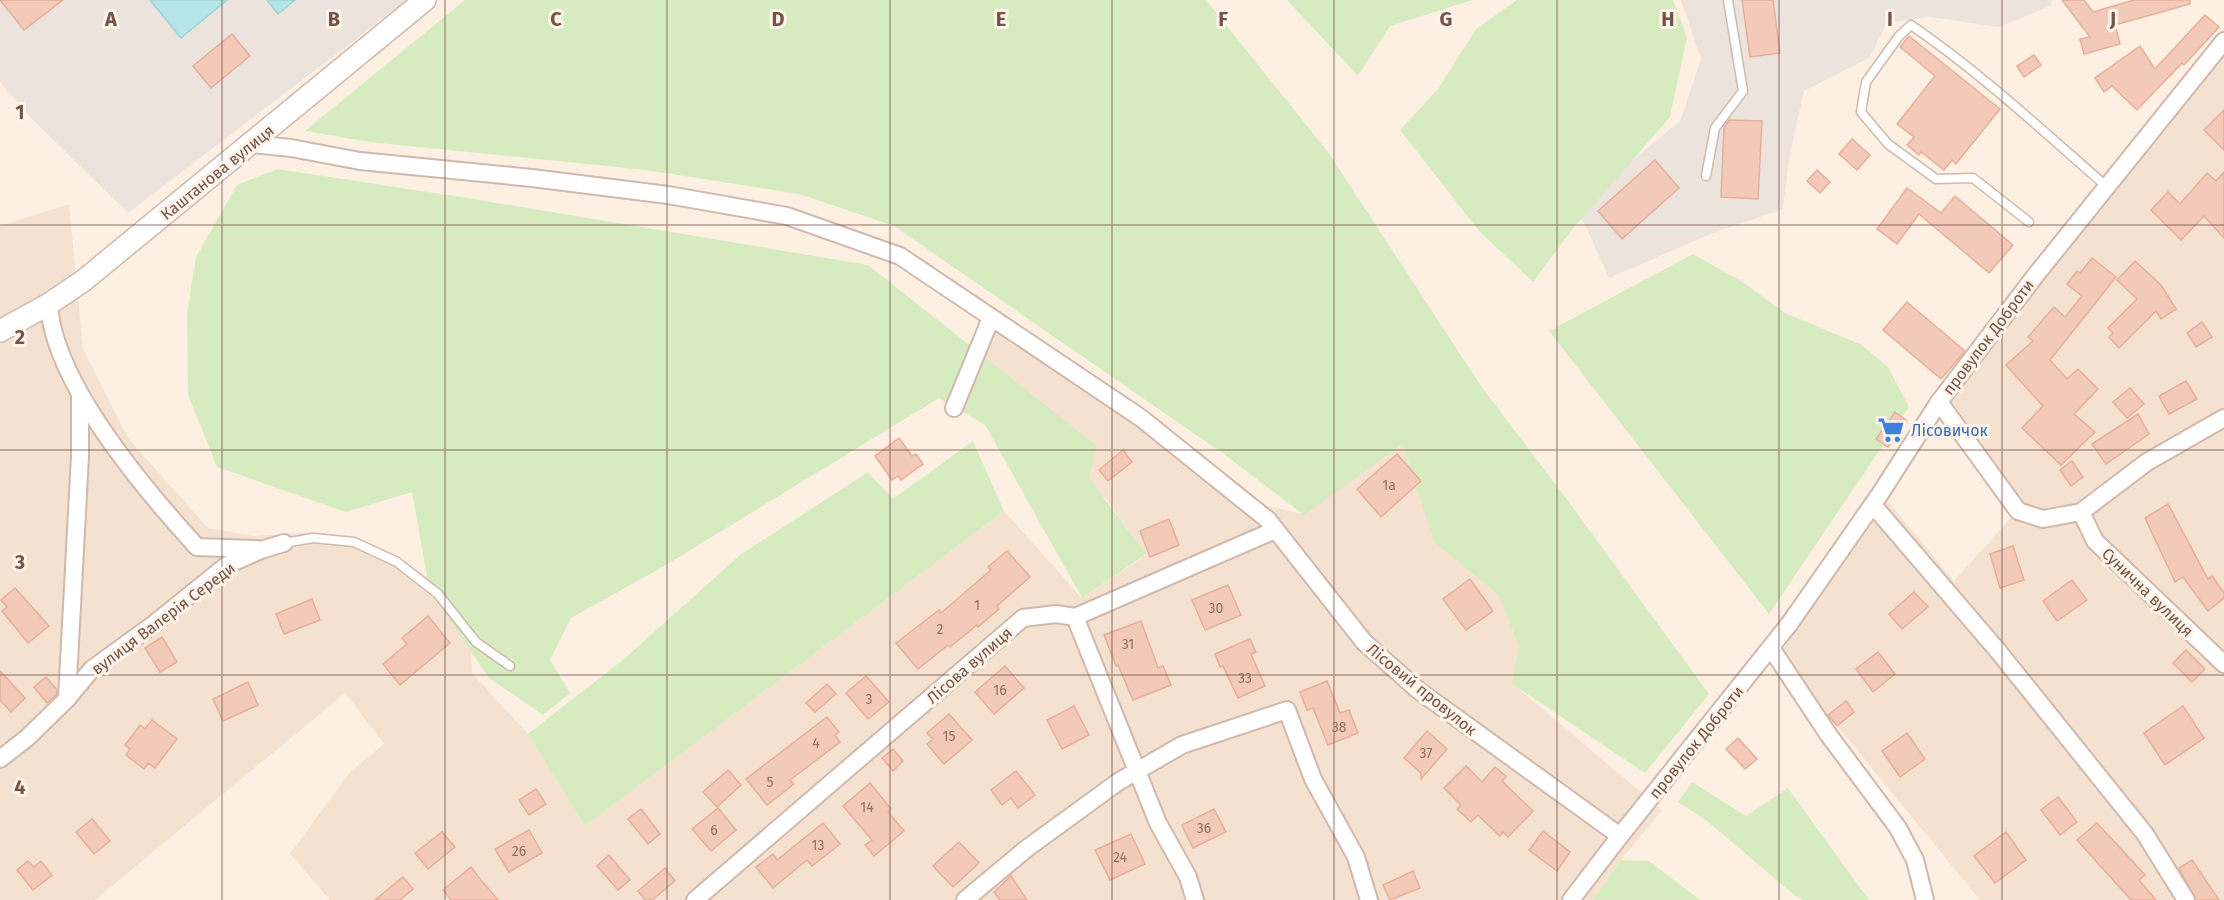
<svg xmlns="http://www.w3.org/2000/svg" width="2224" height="900" font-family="'Fira Sans',sans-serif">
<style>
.residential{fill:#f5e1d0}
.industrial{fill:#ece3dd}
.green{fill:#d6ebc0}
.water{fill:#b6e5e7;stroke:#9cd5d9;stroke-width:1.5}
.building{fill:#f3cab9;stroke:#e6af99;stroke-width:1.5}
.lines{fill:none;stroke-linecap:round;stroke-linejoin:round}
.service-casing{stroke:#d0b8ac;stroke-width:11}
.minor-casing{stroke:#d0b8ac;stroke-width:20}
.tertiary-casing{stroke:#d0b8ac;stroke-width:24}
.service{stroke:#fff;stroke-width:8}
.minor{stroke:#fff;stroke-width:16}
.tertiary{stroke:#fff;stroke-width:21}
.grid{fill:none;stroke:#755348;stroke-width:1.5;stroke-opacity:0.55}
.labels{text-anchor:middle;stroke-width:6;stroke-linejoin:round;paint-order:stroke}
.number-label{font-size:14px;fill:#947164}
.street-label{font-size:16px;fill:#755348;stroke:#fff4e9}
.shop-label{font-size:16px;fill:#366cbe;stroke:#fff4e9;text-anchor:start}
.grid-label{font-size:20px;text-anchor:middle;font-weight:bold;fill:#755348;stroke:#fff4e9;stroke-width:6;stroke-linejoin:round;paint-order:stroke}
</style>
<rect width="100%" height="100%" fill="#fdf0e2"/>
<g class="residential">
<polygon points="2224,41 2224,900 1980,900 1779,655 1888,501 1954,581 2017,511 1939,402"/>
<polygon points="69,204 83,349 128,438 208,528 254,536 315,532 356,537 398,557 427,577 430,593 471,652 472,673 528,734 585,826 1004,511 1082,598 1146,555 1106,499 953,383 990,304 1267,506 1304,514 1403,444 1558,624 1513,684 1662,810 1621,860 1593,900 330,900 290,854 349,773 384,744 345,693 95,900 0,900 0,226"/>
</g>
<g class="industrial">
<polygon points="0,0 407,0 128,213 32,119 0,82"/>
<polygon points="1681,0 2053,0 2050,6 1999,27 1930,17 1887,23 1869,58 1804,91 1789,159 1783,209 1713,233 1609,278 1577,207 1680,121 1701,59"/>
</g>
<g class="green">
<polygon points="465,0 1206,0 1328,152 1481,386 1563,494 1709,694 1645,773 1512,684 1519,646 1499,595 1434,542 1403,444 1304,515 1225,455 894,226 799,194 646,170 369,142 305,131"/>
<polygon points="1287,0 1473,0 1390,26 1358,76"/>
<polygon points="1517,0 1673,0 1687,37 1670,117 1571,231 1533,282 1479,231 1400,130 1438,89 1476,29"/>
<polygon points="278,169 467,198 868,265 1097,446 1089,478 1146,554 1082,598 985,425 939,398 661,568 571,618 550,660 570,693 543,715 489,678 430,593 412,492 346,512 217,467 188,395 187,314 196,257 237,185"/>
<polygon points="1693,254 1744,283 1785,313 1862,345 1888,367 1909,407 1769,614 1549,331"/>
<polygon points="973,441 1004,511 585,826 528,734 625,658 740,555 868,472 893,499"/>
<polygon points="1692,782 1746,816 1788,788 1869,900 1803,900 1794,895 1707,821 1678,802"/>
<polygon points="1621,860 1649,861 1700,900 1593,900"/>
</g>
<g class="water">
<polygon points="150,0 227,0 181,38"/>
<polygon points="267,0 295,0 278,14"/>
</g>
<g class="building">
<polygon points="0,0 63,0 24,30"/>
<polygon points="1742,0 1773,0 1780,53 1750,57"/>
<polygon points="2062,0 2084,0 2093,12 2134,0 2190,0 2190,4 2115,25 2120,44 2084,54 2080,39 2090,37"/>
<polygon points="2205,15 2219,27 2184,65 2182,63 2137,110 2112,86 2104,92 2095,78 2140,46 2155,69"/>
<polygon points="232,34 250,56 211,88 193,66"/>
<polygon points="1909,36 2000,109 1956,164 1952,160 1944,170 1921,152 1919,155 1907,145 1914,137 1897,124 1935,76 1900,47"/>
<polygon points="2034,55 2041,65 2024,77 2017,66"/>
<polygon points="2224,110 2224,150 2204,130"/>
<polygon points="1729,120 1762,121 1758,199 1721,197 1724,127"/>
<polygon points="1852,139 1870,155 1857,170 1839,154"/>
<polygon points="1655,160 1679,188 1622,239 1598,211"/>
<polygon points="1817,170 1830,182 1820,193 1807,181"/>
<polygon points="2224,172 2224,238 2204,216 2181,240 2151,210 2168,192 2180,204 2207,173 2216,181"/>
<polygon points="1907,188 1941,213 1955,196 2013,245 1989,273 1919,214 1897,244 1877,229"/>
<polygon points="2092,258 2116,277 2050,360 2067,379 2078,369 2098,389 2074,414 2095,432 2061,465 2022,428 2043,406 2006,365 2033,341 2028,337 2054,307 2065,317 2082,296 2067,284 2077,271 2080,273"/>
<polygon points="2135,261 2161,285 2176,309 2161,319 2156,311 2119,348 2109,337 2113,333 2108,328 2137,299 2117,280"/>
<polygon points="1907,302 1965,351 1941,379 1883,330"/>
<polygon points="2202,322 2212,337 2196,347 2187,333"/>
<polygon points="2186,381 2197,399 2169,414 2159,396"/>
<polygon points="2130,388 2144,404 2127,418 2113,402"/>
<polygon points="1895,412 1907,421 1888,447 1876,439"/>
<polygon points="2138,414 2149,434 2106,464 2092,444"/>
<polygon points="899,438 912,456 916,454 923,464 901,480 898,476 892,480 875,456"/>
<polygon points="1123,450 1132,462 1108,481 1099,470"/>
<polygon points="1397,454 1421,481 1381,517 1357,489"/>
<polygon points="2072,461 2083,477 2071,486 2060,470"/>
<polygon points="2168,504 2208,579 2212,576 2224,593 2224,598 2208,611 2183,577 2175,582 2145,518"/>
<polygon points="1169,519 1179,545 1150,557 1140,531"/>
<polygon points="2013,546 2024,580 2000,588 1990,554"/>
<polygon points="1007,551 1030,577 997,606 999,609 978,627 977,625 950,647 948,645 918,669 896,643 939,610 941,613 991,570 988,567"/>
<polygon points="1470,579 1493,611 1466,630 1443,599"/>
<polygon points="2072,580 2087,600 2057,621 2043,601"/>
<polygon points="1228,585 1241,615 1205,630 1192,600"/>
<polygon points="15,588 49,626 28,643 2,611 7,607 1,600"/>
<polygon points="1914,592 1928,607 1902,629 1889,614"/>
<polygon points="312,599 320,620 284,634 276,614"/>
<polygon points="428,616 450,643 400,685 383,664 407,644 402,638"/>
<polygon points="1141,621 1158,668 1163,666 1171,685 1133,700 1118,665 1116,666 1104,635"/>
<polygon points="162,637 177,662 160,672 145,648"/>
<polygon points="1250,639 1256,652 1251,654 1265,686 1238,698 1223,666 1220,667 1215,654"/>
<polygon points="2186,650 2205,669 2192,682 2173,663"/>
<polygon points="1878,652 1895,674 1873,692 1856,669"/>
<polygon points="1005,666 1024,688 994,714 975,692"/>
<polygon points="0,671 25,698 11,712 0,700"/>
<polygon points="866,676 889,702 868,719 846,693"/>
<polygon points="46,677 57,690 57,694 47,703 34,687"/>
<polygon points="1327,681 1340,713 1349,710 1358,733 1328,745 1313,708 1307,710 1300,692"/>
<polygon points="248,682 258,705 223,721 213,699"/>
<polygon points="827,684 836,694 815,712 806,703"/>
<polygon points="1846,701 1854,712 1837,726 1828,715"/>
<polygon points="1074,706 1089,735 1062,749 1047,720"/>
<polygon points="2183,706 2204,738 2165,765 2144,733"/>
<polygon points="949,714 972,740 944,764 927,744 933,739 927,733"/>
<polygon points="827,717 839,732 835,735 840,742 790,780 794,784 767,805 746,779"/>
<polygon points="152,720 177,739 155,768 148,763 144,769 126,755 130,749 125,745 140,725 145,729"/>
<polygon points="1427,731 1447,749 1421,779 1421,773 1404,758"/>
<polygon points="1907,733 1925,759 1900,777 1882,751"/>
<polygon points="1738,738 1757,759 1745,769 1726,749"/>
<polygon points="893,749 903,761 893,771 882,758"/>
<polygon points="1466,766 1482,782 1495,767 1506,776 1502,781 1533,811 1508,837 1503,832 1500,836 1478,815 1471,822 1457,809 1461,805 1444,788"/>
<polygon points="728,770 741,785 717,807 703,792"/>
<polygon points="1016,771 1035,795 1018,808 1011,798 1002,805 991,790"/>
<polygon points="870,783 891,809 888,812 904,831 874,856 865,845 872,840 843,806"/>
<polygon points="536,789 546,804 529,815 519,800"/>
<polygon points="2058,797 2077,822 2060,835 2041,810"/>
<polygon points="718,808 736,830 711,851 692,829"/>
<polygon points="641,809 660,834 648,844 628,819"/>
<polygon points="1214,809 1226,832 1193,848 1182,825"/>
<polygon points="92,819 110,841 94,854 76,832"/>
<polygon points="823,823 840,844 812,866 807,860 773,888 756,867 773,854 777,860"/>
<polygon points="2097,823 2145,875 2139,880 2156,900 2131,900 2077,840"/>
<polygon points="529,830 542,853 509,872 495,849"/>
<polygon points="1543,831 1570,852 1557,871 1529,850"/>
<polygon points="442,832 455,847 428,869 415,853"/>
<polygon points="2006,832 2026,860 1995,883 1974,856"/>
<polygon points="1131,834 1145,864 1110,880 1095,850"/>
<polygon points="959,842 979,863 953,887 933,866"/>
<polygon points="609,855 630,880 618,890 597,866"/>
<polygon points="2192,860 2219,900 2196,900 2179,868"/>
<polygon points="28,861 34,867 41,861 52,875 33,890 17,870"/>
<polygon points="471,867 481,880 498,900 451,900 443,890"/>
<polygon points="665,868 675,881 652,900 645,900 638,891"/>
<polygon points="1413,871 1420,888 1390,900 1383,885"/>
<polygon points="1011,876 1027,900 1000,900 994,892"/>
<polygon points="403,877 413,889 400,900 375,900"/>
</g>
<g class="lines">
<g class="service-casing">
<g id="service">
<polyline points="1706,176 1715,128 1743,91 1728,0"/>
<path d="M2029,222L1973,178L1936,179L1888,144L1861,112L1866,82L1899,36L1911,25C1981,73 2043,131 2106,186"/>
<polyline points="284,543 313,538 354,542 397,562 438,594 476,642 510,666"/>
</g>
</g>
<g class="minor-casing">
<g id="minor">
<polyline points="252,144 291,148 360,161 532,178 668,195 787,216 900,256 1141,418 1268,520 1364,642 1418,690 1620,836 1571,900"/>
<path d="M49,304C53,382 145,490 197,547L257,549"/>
<polyline points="1939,402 2018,511 2043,519 2081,512 2147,462 2224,418"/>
<polyline points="954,408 991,318"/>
<polyline points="1873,505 1998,651 2145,834 2186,900"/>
<polyline points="2081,512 2095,541 2224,664"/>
<polyline points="1075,617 1275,530"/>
<polyline points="1771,648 1828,734 1898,828 1915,860 1925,900"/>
<polyline points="67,699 80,456 80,395"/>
<polyline points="0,759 27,738 67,699 92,669 154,624 227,565 261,550 284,543"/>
<polyline points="1620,836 1790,623 1880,494 1939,402 2035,276 2224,41"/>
<polyline points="695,900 1023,618 1056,614 1075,617 1158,823 1188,877 1195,900"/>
<polyline points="965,900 1026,849 1118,782 1182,745 1287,710 1313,779 1356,857 1369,900"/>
</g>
</g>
<g class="tertiary-casing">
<polyline id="tertiary" points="0,331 49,304 83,281 425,0"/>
</g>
<use href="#service" class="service"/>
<use href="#minor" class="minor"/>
<use href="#tertiary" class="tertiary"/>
</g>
<path class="grid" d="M222,0V900M445,0V900M667,0V900M890,0V900M1112,0V900M1334,0V900M1557,0V900M1779,0V900M2002,0V900M0,225H2224M0,450H2224M0,675H2224"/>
<defs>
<g id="supermarket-bare" transform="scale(2.07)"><path d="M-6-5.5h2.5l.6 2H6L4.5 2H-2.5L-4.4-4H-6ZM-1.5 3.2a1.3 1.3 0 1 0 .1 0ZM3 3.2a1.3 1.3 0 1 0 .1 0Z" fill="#3f7fe0" stroke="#fff4e9" stroke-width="2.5" paint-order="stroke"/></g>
</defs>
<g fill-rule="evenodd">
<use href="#supermarket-bare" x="1891" y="430"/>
</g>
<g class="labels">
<g class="number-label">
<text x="1389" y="490">1а</text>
<text x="977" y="610">1</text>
<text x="1216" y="613">30</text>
<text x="940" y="634">2</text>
<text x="1128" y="649">31</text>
<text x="1245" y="683">33</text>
<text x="1000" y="695">16</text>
<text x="869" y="704">3</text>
<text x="1339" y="732">38</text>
<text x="949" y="741">15</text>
<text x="816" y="748">4</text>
<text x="1426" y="758">37</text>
<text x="770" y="787">5</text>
<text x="867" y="812">14</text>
<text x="1204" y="833">36</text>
<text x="714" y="835">6</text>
<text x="818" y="850">13</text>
<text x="519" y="856">26</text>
<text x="1120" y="862">24</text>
</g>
<g class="street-label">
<text transform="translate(217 172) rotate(-39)" y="6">Каштанова вулиця</text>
<text transform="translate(1988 337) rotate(-53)" y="6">провулок Доброти</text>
<text transform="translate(2148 592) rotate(44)" y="6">Сунична вулиця</text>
<text transform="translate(163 618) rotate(-37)" y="6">вулиця Валерія Середи</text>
<text transform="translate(969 665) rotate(-41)" y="6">Лісова вулиця</text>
<text transform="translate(1422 689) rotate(39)" y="6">Лісовий провулок</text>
<text transform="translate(1696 742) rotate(-51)" y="6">провулок Доброти</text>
</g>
<g class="shop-label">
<text x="1911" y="436">Лісовичок</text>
</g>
</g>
<g class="grid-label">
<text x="111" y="26">A</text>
<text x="334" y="26">B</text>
<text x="556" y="26">C</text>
<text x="778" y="26">D</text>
<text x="1001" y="26">E</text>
<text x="1223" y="26">F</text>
<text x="1446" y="26">G</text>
<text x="1668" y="26">H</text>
<text x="1890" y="26">I</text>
<text x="2113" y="26">J</text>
<text x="20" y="119">1</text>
<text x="20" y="344">2</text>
<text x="20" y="569">3</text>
<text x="20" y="794">4</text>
</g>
</svg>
